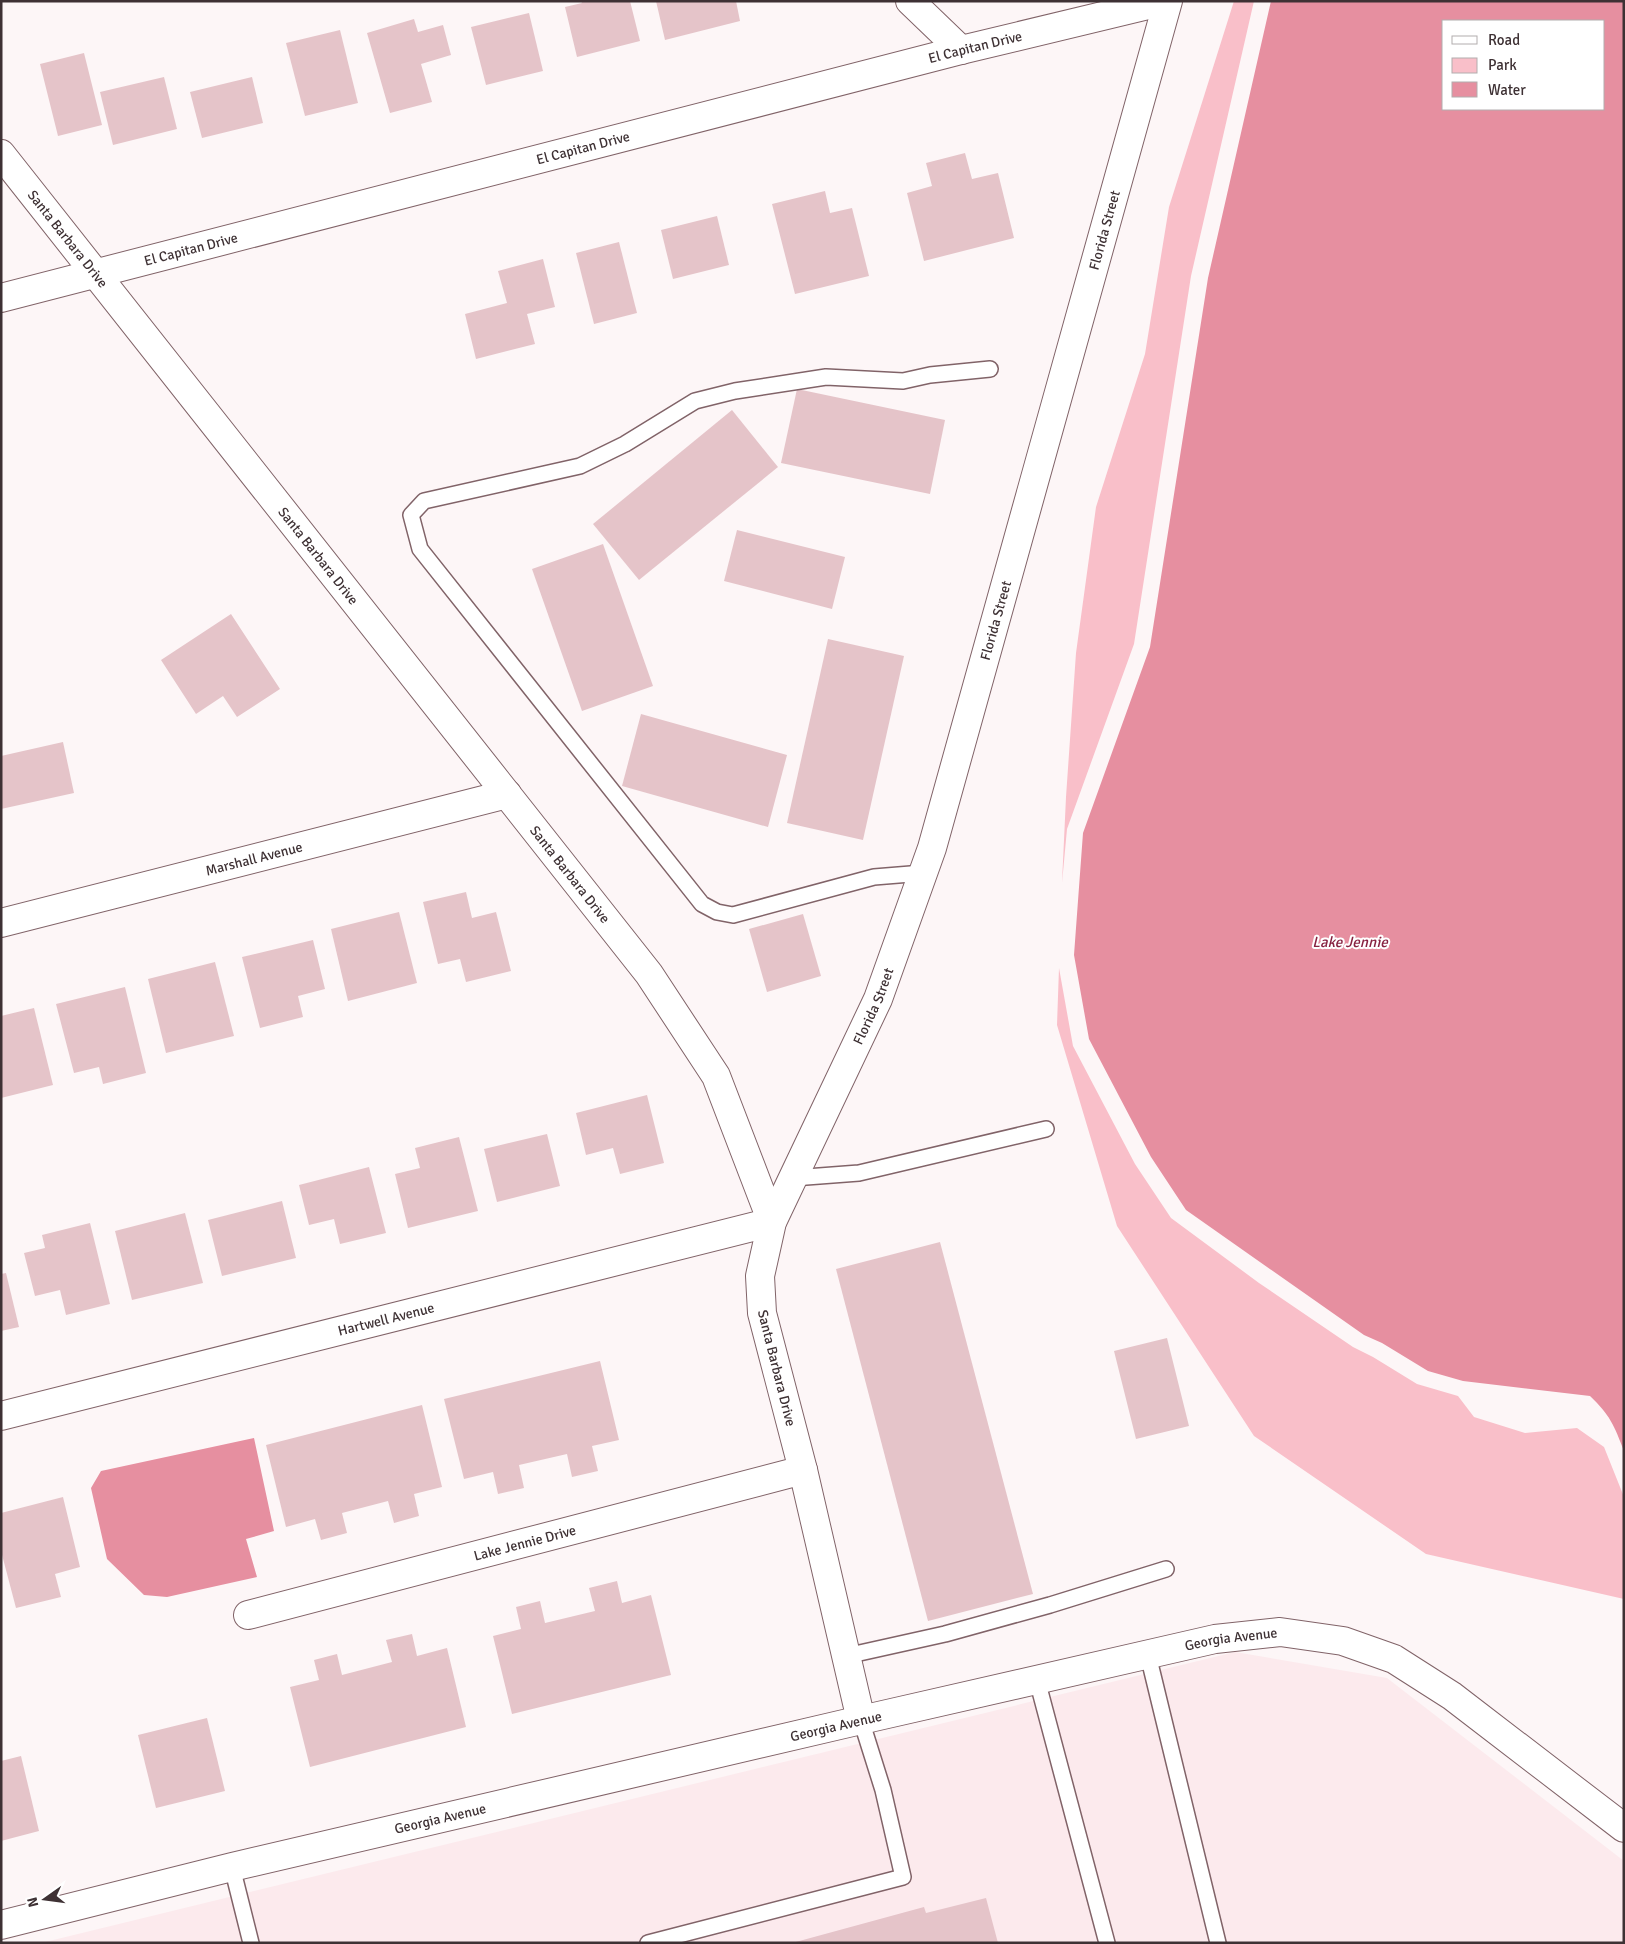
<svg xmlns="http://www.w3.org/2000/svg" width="1625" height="1944" font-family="Signika,sans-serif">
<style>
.built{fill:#fceaed}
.green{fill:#f9bfc9}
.water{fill:#e68fa0;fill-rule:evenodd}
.building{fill:#e5c4c9}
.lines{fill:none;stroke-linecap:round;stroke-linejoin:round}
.service-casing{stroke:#816368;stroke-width:18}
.minor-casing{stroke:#816368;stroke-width:30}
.tertiary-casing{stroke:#816368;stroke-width:30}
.service{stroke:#fff;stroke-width:15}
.minor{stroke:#fff;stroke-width:28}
.tertiary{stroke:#fff;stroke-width:28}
.labels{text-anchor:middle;stroke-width:4;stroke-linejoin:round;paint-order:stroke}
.street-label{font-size:14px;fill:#3e3134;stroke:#fff}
.water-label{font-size:15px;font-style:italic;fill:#872241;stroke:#fff}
</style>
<rect width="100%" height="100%" fill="#fdf6f7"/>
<polygon class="built" points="1235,1652 1387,1678 1624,1861 1624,1943 41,1943"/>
<g class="green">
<polygon points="1234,1 1254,1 1191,276 1134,644 1067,829 1062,883 1066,797 1076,653 1096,507 1145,354 1169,207"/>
<polygon points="1059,968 1073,1046 1135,1164 1171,1218 1259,1283 1353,1347 1373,1357 1417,1384 1458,1396 1474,1417 1525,1433 1577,1428 1604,1447 1624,1497 1624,1599 1426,1554 1254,1436 1117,1226 1057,1025"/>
</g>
<g class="water">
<path d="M1271,1H1624V1451C1614,1425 1610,1415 1590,1396L1463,1381L1428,1371L1382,1343L1364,1335L1186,1210L1151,1157L1089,1039L1074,955L1083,833L1150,647L1208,278ZM1444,21H1604V109H1444Z"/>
<polygon points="254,1438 274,1531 246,1539 257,1577 167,1597 144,1595 107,1559 91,1488 101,1471"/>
</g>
<g class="building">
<polygon points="581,1 630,1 640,41 577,57 565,7 582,3"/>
<polygon points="656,1 736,1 740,21 665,40"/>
<polygon points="529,13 543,71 486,85 471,27"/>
<polygon points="414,19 418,32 443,25 451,55 421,64 432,102 390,113 367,33"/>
<polygon points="340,30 358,103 305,116 286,43"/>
<polygon points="84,53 102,125 58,136 40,64"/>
<polygon points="164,77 177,129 113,145 100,92"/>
<polygon points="252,77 263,123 202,138 190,92"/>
<polygon points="965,153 972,179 998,173 1014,238 924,261 907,193 932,186 926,163"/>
<polygon points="825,191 830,213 852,208 869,276 795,294 772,204"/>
<polygon points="717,216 729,265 673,279 661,230"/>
<polygon points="619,242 637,313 594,324 576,253"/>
<polygon points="543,259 555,307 527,314 535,344 476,359 465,314 507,303 498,271"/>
<polygon points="797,389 945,420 930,494 781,463"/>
<polygon points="732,410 778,467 639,580 593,524"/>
<polygon points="737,530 845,557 832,609 724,581"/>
<polygon points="603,544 653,686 582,711 532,569"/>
<polygon points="231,614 280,689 237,717 223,696 196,714 161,660"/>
<polygon points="828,639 904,656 863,840 787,823"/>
<polygon points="641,714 787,755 768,827 622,786"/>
<polygon points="63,742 74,793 1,809 1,756"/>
<polygon points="466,892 472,918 496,912 511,971 466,982 460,959 438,964 423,902"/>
<polygon points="399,912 417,983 348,1001 331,929"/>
<polygon points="803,914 821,976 767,992 749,929"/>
<polygon points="313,940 325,989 298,996 303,1017 260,1028 242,957"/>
<polygon points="215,962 234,1036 166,1053 148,979"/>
<polygon points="125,987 146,1073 103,1084 99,1067 74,1073 56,1004"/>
<polygon points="34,1008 53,1085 1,1098 1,1016"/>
<polygon points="647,1095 664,1163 620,1174 613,1148 586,1155 576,1113"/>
<polygon points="547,1134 560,1186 497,1202 484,1149"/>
<polygon points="459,1137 478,1211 408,1228 395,1174 420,1168 415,1148"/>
<polygon points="369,1167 386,1233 340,1244 334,1219 309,1225 299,1185"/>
<polygon points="282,1201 296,1258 222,1276 208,1220"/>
<polygon points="185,1213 203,1283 132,1300 115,1231"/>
<polygon points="90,1223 110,1304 66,1315 60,1290 35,1296 24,1253 45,1248 42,1235"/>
<polygon points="940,1242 1033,1594 928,1621 836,1269"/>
<polygon points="6,1273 19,1327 1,1331 1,1274"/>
<polygon points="1167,1338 1189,1426 1136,1439 1114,1351"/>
<polygon points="600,1361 619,1440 592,1446 598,1471 572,1477 567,1454 519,1465 524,1488 498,1494 493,1472 464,1479 444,1399"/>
<polygon points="422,1405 442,1487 414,1494 419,1516 394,1523 388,1501 342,1513 347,1533 321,1540 315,1519 286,1527 266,1445"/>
<polygon points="63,1497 80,1567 55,1574 61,1597 16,1608 1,1551 1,1513"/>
<polygon points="617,1581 622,1603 651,1595 671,1675 512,1714 493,1636 521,1629 516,1607 540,1601 545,1623 595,1611 589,1588"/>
<polygon points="412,1634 417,1656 447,1648 466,1727 310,1767 290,1687 319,1680 314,1660 337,1654 342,1675 392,1662 386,1640"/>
<polygon points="207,1718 225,1791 156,1808 138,1735"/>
<polygon points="21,1756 39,1831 1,1841 1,1761"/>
<polygon points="986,1898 998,1943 792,1943 924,1907 926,1913"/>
</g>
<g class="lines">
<g class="service-casing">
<g id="service">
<polyline points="923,873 874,877 733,915 717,912 702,904 420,549 411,515 424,501 580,466 625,444 695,401 735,391 826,377 903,381 930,375 990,369"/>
<polyline points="793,1178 859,1173 1046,1129"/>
<polyline points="1148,1655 1218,1943"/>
<polyline points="846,1656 945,1634 1050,1605 1166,1569"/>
<polyline points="1037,1680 1107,1943"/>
<polyline points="232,1867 251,1943"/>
<polyline points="648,1943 903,1877 883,1790 861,1720"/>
</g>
</g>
<g class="minor-casing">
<g id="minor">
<polyline points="910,1 961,50"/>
<path id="s1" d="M1,154L649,974L716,1076L772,1222L1,1416"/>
<path id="s2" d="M1,298L961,50L1165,1"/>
<path id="s3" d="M1,923L507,794"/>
<path id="s4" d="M248,1615L803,1470"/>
<path id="s5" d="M861,1720L1215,1639L1280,1632L1343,1641L1394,1659L1452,1696L1624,1828"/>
</g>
</g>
<g class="tertiary-casing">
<g id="tertiary">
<path id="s6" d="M1,1925L232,1867L861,1720L803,1470L762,1313L760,1276L772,1222L878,999L932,848L1168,1"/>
</g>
</g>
<use href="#service" class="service"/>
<use href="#minor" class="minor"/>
<use href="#tertiary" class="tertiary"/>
</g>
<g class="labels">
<g class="street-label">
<text dy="5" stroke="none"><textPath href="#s2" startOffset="1006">El Capitan Drive</textPath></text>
<text dy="5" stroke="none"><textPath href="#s2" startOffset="601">El Capitan Drive</textPath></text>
<text dy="5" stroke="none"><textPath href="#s6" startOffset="2444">Florida Street</textPath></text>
<text dy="5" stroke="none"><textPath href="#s1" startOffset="108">Santa Barbara Drive</textPath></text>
<text dy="5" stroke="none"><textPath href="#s2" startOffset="196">El Capitan Drive</textPath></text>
<text dy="5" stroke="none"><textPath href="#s1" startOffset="512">Santa Barbara Drive</textPath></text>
<text dy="5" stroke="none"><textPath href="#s6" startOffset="2039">Florida Street</textPath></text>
<text dy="5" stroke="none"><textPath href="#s3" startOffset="261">Marshall Avenue</textPath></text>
<text dy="5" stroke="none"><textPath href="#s1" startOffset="918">Santa Barbara Drive</textPath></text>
<text dy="5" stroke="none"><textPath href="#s6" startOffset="1634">Florida Street</textPath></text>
<text transform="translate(386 1319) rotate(-14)" y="5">Hartwell Avenue</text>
<text transform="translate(777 1368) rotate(76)" y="5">Santa Barbara Drive</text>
<text dy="5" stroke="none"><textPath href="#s4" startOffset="286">Lake Jennie Drive</textPath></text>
<text dy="5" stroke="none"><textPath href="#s5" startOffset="379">Georgia Avenue</textPath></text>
<text transform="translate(836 1726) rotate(-13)" y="5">Georgia Avenue</text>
<text dy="5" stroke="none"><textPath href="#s6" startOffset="452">Georgia Avenue</textPath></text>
</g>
<g class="water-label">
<text x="1350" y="947">Lake Jennie</text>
</g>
</g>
<rect width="1625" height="1944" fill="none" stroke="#3e3134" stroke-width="5"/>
<rect x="1442" y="20" width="162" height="90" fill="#ffffff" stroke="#b2adae"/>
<rect x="1452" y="36" width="25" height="8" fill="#ffffff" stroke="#b2adae"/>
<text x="1488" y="45" font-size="15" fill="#3e3134">Road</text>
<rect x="1452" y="58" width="25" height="15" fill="#f9bfc9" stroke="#b2adae"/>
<text x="1488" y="70" font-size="15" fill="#3e3134">Park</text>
<rect x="1452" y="82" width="25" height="15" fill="#e68fa0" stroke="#b2adae"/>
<text x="1488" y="95" font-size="15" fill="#3e3134">Water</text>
<g transform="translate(45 1899) rotate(256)" stroke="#ffffff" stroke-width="4" paint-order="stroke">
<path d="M0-4L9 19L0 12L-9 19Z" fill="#3e3134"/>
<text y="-8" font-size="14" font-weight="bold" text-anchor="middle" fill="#3e3134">N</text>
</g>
</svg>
